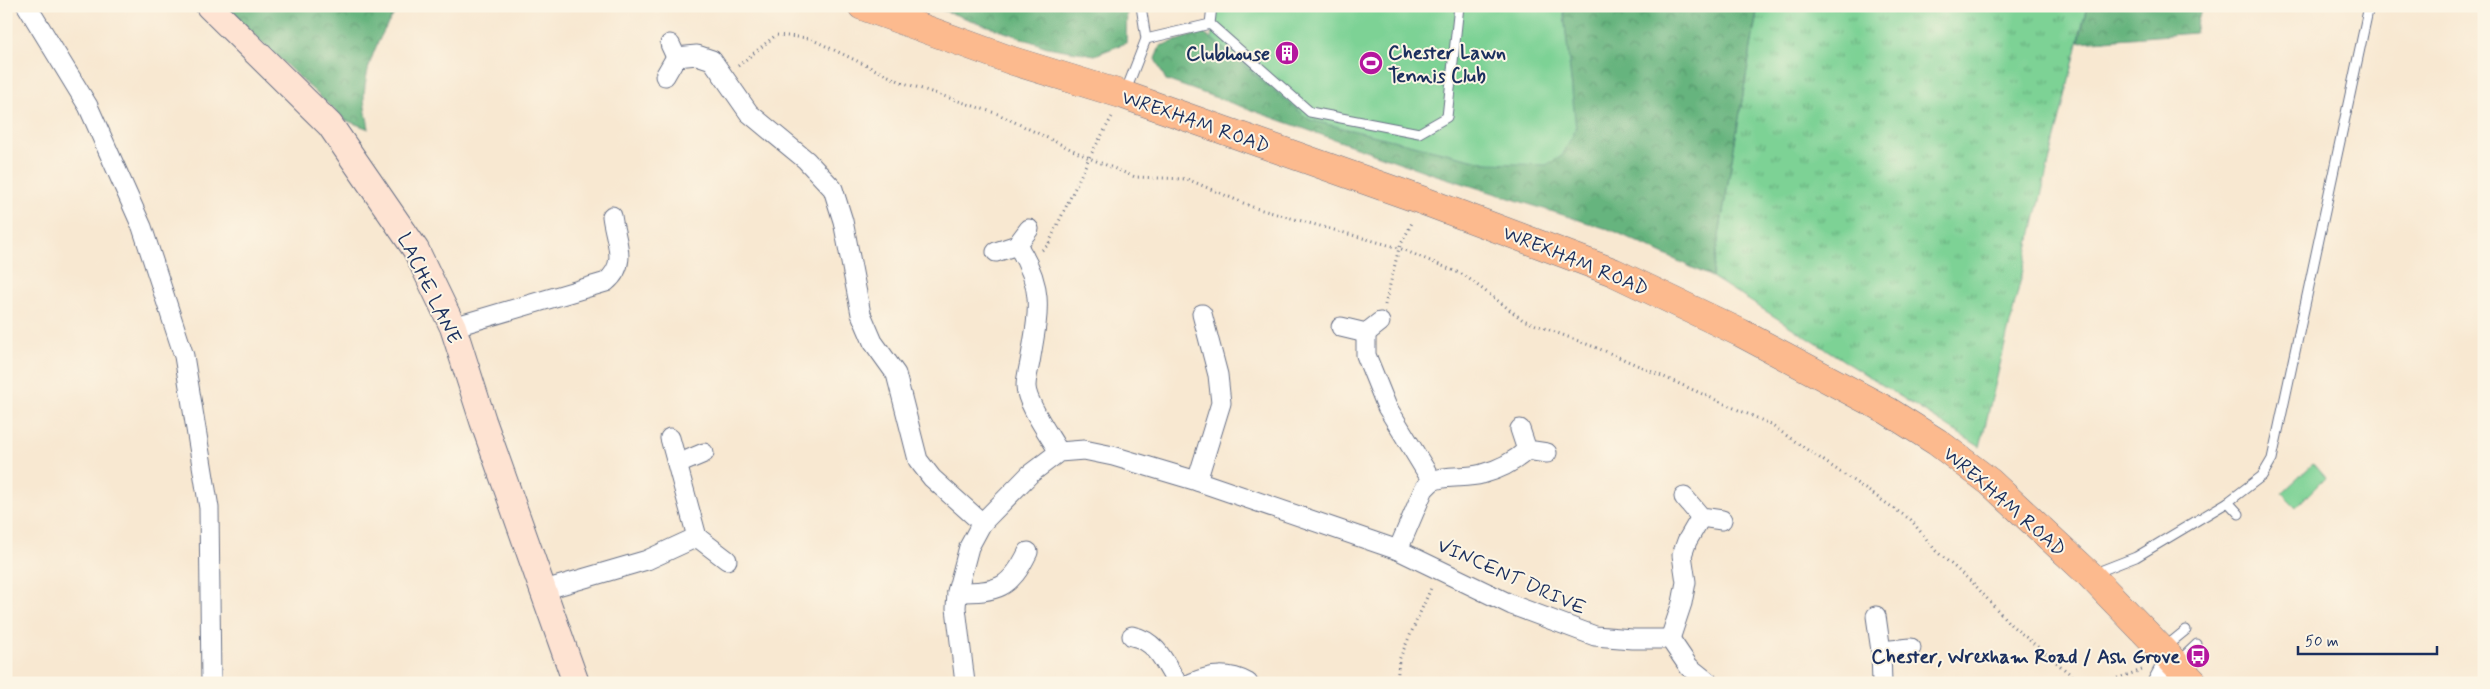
<svg xmlns="http://www.w3.org/2000/svg" width="2490" height="689" font-family="Mynerve,sans-serif">
<style>
.grass{fill:url(#grass-tufts);stroke:#4c807a}
.forest{fill:url(#forest-crowns);stroke:#40726e}
.garden{fill:#7dd295;stroke:#4c807a}
.lines{fill:none;stroke-linecap:round;stroke-linejoin:round}
.lane-casing{stroke:#687086;stroke-width:11}
.street-casing{stroke:#687086;stroke-width:21}
.secondary-casing{stroke:#687086;stroke-width:28}
.highway-casing{stroke:#687086;stroke-width:29}
.path{stroke:#687086;stroke-width:3;stroke-dasharray:1 4;stroke-linecap:butt}
.lane{stroke:#fff;stroke-width:9}
.street{stroke:#fff;stroke-width:19}
.secondary{stroke:#fee3d2;stroke-width:26}
.highway{stroke:#fcba8e;stroke-width:28}
.labels{text-anchor:middle;stroke-width:4;stroke-linejoin:round;paint-order:stroke}
.poi-label{font-size:20px;font-weight:bold;fill:#1b2f5e;stroke:#fcf5e5;text-anchor:end}
.street-label{font-size:20px;fill:#1b2f5e;stroke:#fcf5e5}
</style>
<defs>
<pattern id="grass-tufts" width="24" height="20" patternUnits="userSpaceOnUse" patternTransform="scale(1.25)"><rect width="24" height="20" fill="#7dd295"/><path d="M3 7l-1-3M5 7V3M7 7l1-3M15 17l-1-3M17 17v-4M19 17l1-3" fill="none" stroke="#66ab7d"/></pattern>
<pattern id="forest-crowns" width="20" height="18" patternUnits="userSpaceOnUse" patternTransform="scale(1.25)"><rect width="20" height="18" fill="#66b47e"/><path d="M2 6a3 3 0 1 1 6 0M12 15a3 3 0 1 1 6 0" fill="none" stroke="#53936a"/></pattern>
</defs>
<rect width="100%" height="100%" fill="#fcf5e5"/>
<filter id="ink" filterUnits="userSpaceOnUse"><feTurbulence type="fractalNoise" baseFrequency=".02" numOctaves="2"/><feDisplacementMap in="SourceGraphic" scale="10" xChannelSelector="R" yChannelSelector="G"/><feConvolveMatrix kernelMatrix="1 2 1 2 8 2 1 2 1" color-interpolation-filters="sRGB"/></filter>
<filter id="wash" filterUnits="userSpaceOnUse"><feTurbulence type="fractalNoise" baseFrequency=".0096" numOctaves="4" result="noise"/><feDisplacementMap in="SourceGraphic" scale="20" xChannelSelector="R" yChannelSelector="G"/><feGaussianBlur stdDeviation="1.12" result="paint"/><feColorMatrix in="noise" values="0 0 0 0 0 0 0 0 0 0 0 0 0 0 0 0 0 1.4 0 .05"/><feComposite in="paint" operator="in"/></filter>
<g filter="url(#wash)">
<rect width="100%" height="100%" fill="#f8e8d1"/>
<polygon class="grass" points="1758,6 2087,6 1980,447 1712,277"/>
<g class="forest">
<path d="M223,6H400C381,31 365,65 364,97C364,107 368,119 369,129L345,120Z"/>
<polygon points="931,6 1127,6 1126,43 1095,55 1047,47"/>
<polygon points="1563,6 1758,6 1712,277 1614,231 1427,172 1166,80 1155,59 1160,46 1203,32 1310,120 1488,163 1576,129"/>
<polygon points="2087,6 2202,6 2195,33 2079,42"/>
</g>
<g class="garden">
<polygon points="1216,6 1563,6 1576,129 1562,156 1546,165 1488,163 1310,120 1211,38"/>
<polygon points="2313,464 2325,478 2296,507 2282,493"/>
</g>
</g>
<g filter="url(#ink)">
<g class="lines">
<g class="lane-casing">
<g id="lane">
<polyline points="1210,24 1212,6"/>
<polyline points="1146,39 1210,24 1310,112 1419,133 1447,117 1459,6"/>
<polyline points="1125,93 1146,39 1141,6"/>
<polyline points="2228,502 2239,514"/>
<polyline points="2095,573 2136,557 2228,502 2262,476 2272,459 2369,6"/>
<polyline points="2164,648 2186,630"/>
<polyline points="2177,663 2197,644"/>
</g>
</g>
<g class="street-casing">
<g id="street">
<polyline points="27,6 88,106 142,227 184,356 209,508 211,683"/>
<polyline points="676,57 697,55 712,60 749,113 806,160 833,189 843,221 861,314 873,342 896,374 918,460 932,478 982,523"/>
<polyline points="665,76 676,57 670,44"/>
<path d="M1017,245C1044,286 1039,310 1031,356C1030,365 1026,377 1026,386C1026,403 1050,436 1059,452"/>
<polyline points="996,252 1017,245 1029,229"/>
<path d="M453,327L606,282C629,263 615,241 612,216"/>
<polyline points="1341,327 1366,333 1380,322"/>
<polyline points="1366,333 1366,355 1387,407 1432,481 1424,489 1398,550"/>
<polyline points="1520,429 1527,450 1547,453"/>
<polyline points="670,438 697,537"/>
<polyline points="678,464 704,453"/>
<polyline points="1197,481 1221,403 1218,375 1202,314"/>
<path d="M1432,481C1448,474 1465,479 1482,474C1498,470 1515,461 1527,450"/>
<polyline points="1684,497 1701,517 1722,520"/>
<polyline points="544,590 647,560 697,537 727,560"/>
<path d="M957,592C998,592 1010,589 1028,552"/>
<polyline points="1876,616 1881,651 1882,683"/>
<path d="M1132,636C1157,641 1165,663 1177,683"/>
<polyline points="1670,639 1682,603 1686,582 1682,555 1687,541 1701,517"/>
<polyline points="1881,651 1911,648"/>
<polyline points="965,683 956,608 957,592 969,547 982,523 1030,474 1059,452 1084,450 1113,456 1197,481 1398,550 1512,605 1595,636 1632,639 1670,639 1689,667 1709,683"/>
<path d="M1192,683C1210,674 1230,673 1248,683"/>
<polyline points="2157,683 2170,659"/>
</g>
</g>
<g class="secondary-casing">
<polyline id="secondary" points="209,6 330,125 416,250 453,327 483,421 576,683"/>
</g>
<g class="highway-casing">
<polyline id="highway" points="862,6 1013,61 1124,95 1424,201 1613,272 1741,333 1888,411 1937,442 1990,482 2090,575 2194,683"/>
</g>
<g class="path">
<polyline points="738,66 776,35 809,38 901,82 998,114 1089,158 1135,177 1187,179 1255,208 1399,248 1464,275 1523,320 1605,351 1768,423 1911,520 1936,551 1974,584 2010,624 2081,683"/>
<polyline points="1042,250 1048,245 1089,158 1113,115"/>
<polyline points="1385,305 1399,248 1413,221"/>
<polyline points="1397,683 1399,660 1432,586"/>
<polyline points="2103,683 2142,670"/>
</g>
<use href="#lane" class="lane"/>
<use href="#street" class="street"/>
<use href="#secondary" class="secondary"/>
<use href="#highway" class="highway"/>
</g>
</g>
<defs>
<g id="building-disc" transform="scale(1.25)"><circle r="9.5" fill="#b5179e" stroke="#fcf5e5"/><path d="M-4-6H4V6H1V3H-1V6H-4ZM-2.5-4.3h1.7v1.8h-1.7ZM.8-4.3h1.7v1.8H.8ZM-2.5-1h1.7V.8h-1.7ZM.8-1h1.7V.8H.8Z" fill="#fff"/></g>
<g id="stadium-disc" transform="scale(1.25)"><circle r="9.5" fill="#b5179e" stroke="#fcf5e5"/><path d="M0-5a6.5 5 0 1 0 0 10a6.5 5 0 1 0 0-10ZM-3.5-1.8h7v3.6h-7Z" fill="#fff"/></g>
<g id="bus-disc" transform="scale(1.25)"><circle r="9.5" fill="#b5179e" stroke="#fcf5e5"/><path d="M-5-6H5V4H4V6H2V4H-2V6H-4V4H-5ZM-3.5-4V0h7V-4ZM-3.5 1.2v1.5H-2V1.2ZM2 1.2v1.5H3.5V1.2Z" fill="#fff"/></g>
</defs>
<g fill-rule="evenodd">
<use href="#building-disc" x="1287" y="53"/>
<use href="#stadium-disc" x="1371" y="63"/>
<use href="#bus-disc" x="2198" y="656"/>
</g>
<g class="labels">
<g class="poi-label">
<text x="1388" y="59" text-anchor="start">Chester Lawn<tspan x="1388" dy="23">Tennis Club</tspan></text>
<text x="1270" y="60">Clubhouse</text>
<text x="2180" y="663">Chester, Wrexham Road / Ash Grove</text>
</g>
<g class="street-label">
<text transform="translate(1196 121) rotate(19)" y="7">WREXHAM ROAD</text>
<text transform="translate(1576 260) rotate(22)" y="7">WREXHAM ROAD</text>
<text transform="translate(430 288) rotate(64)" y="7">LACHE LANE</text>
<text transform="translate(2005 501) rotate(41)" y="7">WREXHAM ROAD</text>
<text transform="translate(1512 576) rotate(24)" y="7">VINCENT DRIVE</text>
</g>
</g>
<rect width="2490" height="689" fill="none" stroke="#fcf5e5" stroke-width="25"/>
<path d="M2298 646v8h139v-8" fill="none" stroke="#1b2f5e" stroke-width="2.5"/>
<text x="2305" y="646" font-size="15" fill="#1b2f5e" stroke="#fcf5e5" stroke-width="4" paint-order="stroke">50 m</text>
</svg>
